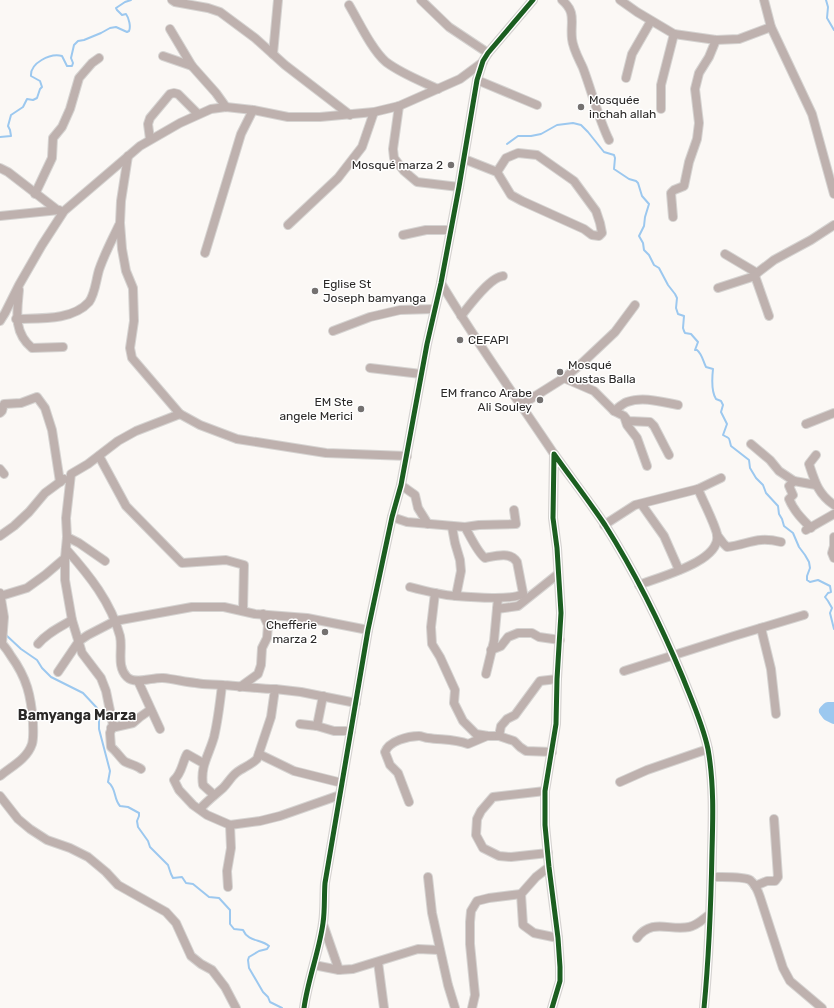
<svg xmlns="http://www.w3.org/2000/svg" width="834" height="1008" font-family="Rubik,sans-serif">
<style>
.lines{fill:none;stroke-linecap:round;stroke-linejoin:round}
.stream{stroke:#9cc8ef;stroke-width:2}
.river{stroke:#9cc8ef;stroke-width:12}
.minor-casing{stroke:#d5d3d1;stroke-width:10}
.minor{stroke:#beb1ae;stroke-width:8}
.cycleway-casing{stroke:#fff;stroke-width:8}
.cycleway{stroke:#1b5e20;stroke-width:5}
.poi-dot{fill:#747170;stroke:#fff;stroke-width:1.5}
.labels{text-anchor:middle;stroke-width:3;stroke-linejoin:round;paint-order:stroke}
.poi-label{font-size:12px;fill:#2b2928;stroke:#fff;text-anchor:start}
.quarter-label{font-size:14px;font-weight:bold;fill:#2b2928;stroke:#fff}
</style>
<rect width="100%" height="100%" fill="#fbf8f5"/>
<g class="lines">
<g class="stream">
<polyline points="826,0 828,7 827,18 834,30"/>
<path d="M0,137L11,136L10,130L8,126L11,115L23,107L27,99L33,100L37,98L40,89L42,87L40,81L31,76C30,63 50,53 62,56L67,66H72L73,63L71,58L74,45L78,41L84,40L101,33L110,28L116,27L127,32L129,31C131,27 129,18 126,14L122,15L117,10L116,8L125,2L131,0"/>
<path d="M507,144L518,136H531L541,134L557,125L573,123L581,125L588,132L604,152L614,155L615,158L614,169L629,179L636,181L638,183L642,196L649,204L645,217L644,226L639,236L643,243L644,250L649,255L654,265L659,268L668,285L675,294L677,298L676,308L678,314L684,316L683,328L684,331L685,333L691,334L698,342L695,350H697C702,354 703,361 706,367L713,369C712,378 711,391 716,399L721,401L723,405L721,412L727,424L723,435C731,440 728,435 731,446L749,460L750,468L756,478L763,485L766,493L778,506L779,514L782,519L784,526L793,533L799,547L805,555L809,562L810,568L807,576V580L810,582L818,580L830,586L831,592L828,593L825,597L828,601L832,608L830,613L834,629"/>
<path d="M6,635L21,649L37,660L42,668L51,677L83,693L97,708L99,716V729L110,771L108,782C117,789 113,798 120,806L128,807L139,813V816L137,821L138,827L148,841L150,847L168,865L171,874L173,878L182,877L186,883L193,884L209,897L219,898L230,910V924L234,929L243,930C248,942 261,939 269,946L267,949L259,951L249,957L248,960L249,968L263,992L268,997L270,1002L282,1008"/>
</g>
<polyline class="river" points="834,708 828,708 825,711 828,715 834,718"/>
<g class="minor-casing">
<g id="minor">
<polyline points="172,0 175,2 208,8 220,12 255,38 285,65 350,115"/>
<polyline points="421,0 449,27 488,53"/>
<path d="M562,0C577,13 570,22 572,39C573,49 579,59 583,68C592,92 598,117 609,140"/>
<polyline points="620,0 637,12 674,34 716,40 739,39 771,27"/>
<polyline points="764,0 771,27 812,114 834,194"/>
<path d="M349,5C359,22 372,50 386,62C402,74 421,81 438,89"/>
<polyline points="170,29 192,66 216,93 226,107"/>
<polyline points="273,54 278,0"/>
<polyline points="163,56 192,66"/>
<polyline points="626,78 632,54 651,21"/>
<polyline points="477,80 537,105"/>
<polyline points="399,106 393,149 394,158 404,171 417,182 459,187"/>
<polyline points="661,109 661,85 674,34"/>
<polyline points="150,139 148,124 150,118 170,94 174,93 178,94 198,114"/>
<polyline points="128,156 121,201 120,223 122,249 126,271 133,288 134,321 130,348 132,358 180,414 200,425 237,439 326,453 407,456"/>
<polyline points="464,159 497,172 511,195 522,201 584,229 592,235 599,236 602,233 600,223 596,211 574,181 537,155 518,153 506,158 497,172"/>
<polyline points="0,168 8,172 56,209"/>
<polyline points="35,194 52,158 53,138 62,127 70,109 79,78 92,63 99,58"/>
<polyline points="0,216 59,210"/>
<polyline points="673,217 671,193 674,190 684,186 689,162 697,139 699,123 695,89 699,73 709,57 716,40"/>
<polyline points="288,225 338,178 362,147 374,112"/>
<polyline points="403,235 426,230 451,230"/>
<polyline points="205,253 241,134 253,110"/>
<polyline points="725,254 757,273 755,276 769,316"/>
<polyline points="757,273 774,260 811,240 834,225"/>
<path d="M441,283C476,342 516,397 554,454"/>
<polyline points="718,288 755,276"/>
<path d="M19,290C17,312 13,332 32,348L63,347"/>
<path d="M461,316C469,306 490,277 503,276"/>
<path d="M16,319C39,318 72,321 89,302C95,294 96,280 99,270C104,255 112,240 119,225"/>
<polyline points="0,321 5,313 19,285 42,245 64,211 140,146 180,123 211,109 226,107 253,110 288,117 320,117 374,112 399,106 460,79 483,62"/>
<polyline points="333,331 370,317 400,310 434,309"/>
<polyline points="370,368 421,374"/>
<polyline points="564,378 580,365 615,332 635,305"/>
<polyline points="521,405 564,378 594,391 614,411 624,416 628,421 650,422 654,426 669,455"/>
<path d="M614,411C618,408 622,404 627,402C643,396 662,402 678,405"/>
<polyline points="0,413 2,411 4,404 21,403 37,397 45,408 52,430 60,482"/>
<polyline points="625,419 627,425 637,438 647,466"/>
<polyline points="806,424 834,413"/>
<polyline points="751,444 770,460 779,471 794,481 816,485"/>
<path d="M816,455L809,464C815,482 818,494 834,505"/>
<polyline points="99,456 126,506 182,563 226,560 244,565 243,611"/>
<polyline points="0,469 4,474"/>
<path d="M794,481L789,486L793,495L789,499C794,511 802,519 811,528"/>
<polyline points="401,485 415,495 418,508 428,524"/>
<polyline points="642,505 664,536 679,570"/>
<path d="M392,517L407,522L465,527C470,536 478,553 485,558C495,556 510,551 517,562L523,593C517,601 468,597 456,596C441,595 425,591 410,587"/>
<polyline points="604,525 635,505 698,489 721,478"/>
<polyline points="452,527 455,543 460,560 461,571 456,596"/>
<polyline points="465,527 479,525 516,524 514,510"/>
<polyline points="806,530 834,514"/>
<path d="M717,535L723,543L727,547C750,544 756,536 781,542"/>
<polyline points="0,536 14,526 29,512 45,493 64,479"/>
<polyline points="67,537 79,543 105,561"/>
<polyline points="834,537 834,546 832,553 834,558"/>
<path d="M66,549C89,575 111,602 120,636C123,649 116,666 127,677C135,685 153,677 163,678C174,679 185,682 196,683C205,685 214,684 223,685C241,686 258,689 275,689L271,717L257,759C251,765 242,768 236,773C231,777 228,783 223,788C215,795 207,801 200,809"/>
<path d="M65,558V580L72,620L82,653L101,678L106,691L113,725L110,733L111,747C116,751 119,756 124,761C128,764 136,765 141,769"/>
<path d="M639,585C658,577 722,562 717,534C714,522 703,501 698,489"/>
<polyline points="0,593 4,617 2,643"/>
<polyline points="435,593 431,627 432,644 440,657 455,690 454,703 463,721 476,734 488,736 499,736 514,741 520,747 526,751 552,752"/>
<polyline points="1,596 27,588 45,575 65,558 67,537 66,518 71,474 88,464 118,441 136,431 180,414"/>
<polyline points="497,609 518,606 558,574"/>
<polyline points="761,628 771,669 776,714"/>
<path d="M0,642C5,646 8,651 11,656C27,678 31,696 33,722C33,729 34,737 32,744C27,759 12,766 0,776"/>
<path d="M38,644C47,633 60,627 72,620"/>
<polyline points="491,650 501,646 508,637 518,633 532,633 539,637 560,640"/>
<polyline points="624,671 734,636 804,615"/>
<polyline points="58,672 79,641 88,635 115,621 192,607 224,607 255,614 307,618 368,630"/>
<polyline points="486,674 494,641 498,598"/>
<polyline points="138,681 160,729"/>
<polyline points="240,687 258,674 261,665 262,648 267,638 268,625 263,614"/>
<polyline points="275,689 301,692 356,703"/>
<polyline points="300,724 317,726 334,731 351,731"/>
<polyline points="317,726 323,696"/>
<polyline points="111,728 133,723 140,717 150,710"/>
<polyline points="499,736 501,726 507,719 515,715 540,681 557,679"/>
<polyline points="259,754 294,771 342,783"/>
<path d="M203,763L187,754C182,763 182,773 174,780L179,790L193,805L207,815L230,825L260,821L280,816L340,795"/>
<polyline points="620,782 647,770 708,749"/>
<polyline points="545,791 493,797 481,811 477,819 476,835 483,848 499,856 511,857 548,853"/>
<path d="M214,795L203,785C200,766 209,755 214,737C218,720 220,703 222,685"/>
<polyline points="0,796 18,819 30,829 47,840 70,848 88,857 106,872 118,885 166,912 176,923 191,956 201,964 212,970 225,987 236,1008"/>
<path d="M409,802L398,773L390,765L385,752C389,741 408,736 419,736C422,736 425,738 428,738C442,740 455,739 468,744L487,736"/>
<polyline points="428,877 432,913 448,985 455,1008"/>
<path d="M712,877C721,877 743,876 750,880C755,884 758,891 760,897L783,968L790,981L822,1008"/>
<polyline points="755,886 767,881 775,881 778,877 774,819"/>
<polyline points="228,887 227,871 231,848 230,825"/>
<polyline points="521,894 523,925 534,933 558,938"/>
<polyline points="323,924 339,970"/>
<path d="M637,938C652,918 669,931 689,927C698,925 703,919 710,914"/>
<polyline points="378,962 384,1008"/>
<polyline points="314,965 339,970 353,969 418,949 439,950"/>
<path d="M304,1008C308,979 319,952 323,923C325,910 324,896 325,883L368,630L392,517L401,485L427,344L441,283L459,187L477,80L483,61L488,53L533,0"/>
<polyline points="472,1008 475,995 470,944 470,922 471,911 477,901 489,898 521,894 536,877 549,867"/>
<path d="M552,1008L560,981V967L558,938L549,867L545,825V791L556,724L557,679L561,613L557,548L553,518L554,454C571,478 589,501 605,525C636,574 661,625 683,678C692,701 703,725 708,749C714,783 713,817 712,851C711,904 709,956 704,1008"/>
</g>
</g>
<use href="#minor" class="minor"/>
<g class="cycleway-casing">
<g id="cycleway">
<path d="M304,1008C308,979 319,952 323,923C325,910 324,896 325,883L368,630L392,517L401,485L427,344L441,283L459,187L477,80L483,61L488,53L533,0"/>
<path d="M552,1008L560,981V967L558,938L549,867L545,825V791L556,724L557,679L561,613L557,548L553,518L554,454C571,478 589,501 605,525C636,574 661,625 683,678C692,701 703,725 708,749C714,783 713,817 712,851C711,904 709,956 704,1008"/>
</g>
</g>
<use href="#cycleway" class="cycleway"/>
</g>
<g class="poi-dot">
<circle cx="581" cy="107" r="4"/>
<circle cx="451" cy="165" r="4"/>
<circle cx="315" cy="291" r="4"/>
<circle cx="460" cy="340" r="4"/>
<circle cx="560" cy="372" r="4"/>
<circle cx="540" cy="400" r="4"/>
<circle cx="361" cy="409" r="4"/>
<circle cx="325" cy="632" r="4"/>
</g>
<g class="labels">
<g class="poi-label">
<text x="589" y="104">Mosquée<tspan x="589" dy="14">inchah allah</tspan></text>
<text x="443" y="169" text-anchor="end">Mosqué marza 2</text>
<text x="323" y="288">Eglise St<tspan x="323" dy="14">Joseph bamyanga</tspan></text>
<text x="468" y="344">CEFAPI</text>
<text x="568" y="369">Mosqué<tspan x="568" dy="14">oustas Balla</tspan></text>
<text x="532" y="397" text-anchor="end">EM franco Arabe<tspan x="532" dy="14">Ali Souley</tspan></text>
<text x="353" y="406" text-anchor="end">EM Ste<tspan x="353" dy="14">angele Merici</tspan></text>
<text x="317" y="629" text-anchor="end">Chefferie<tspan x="317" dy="14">marza 2</tspan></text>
</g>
<g class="quarter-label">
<text x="77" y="720">Bamyanga Marza</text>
</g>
</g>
</svg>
